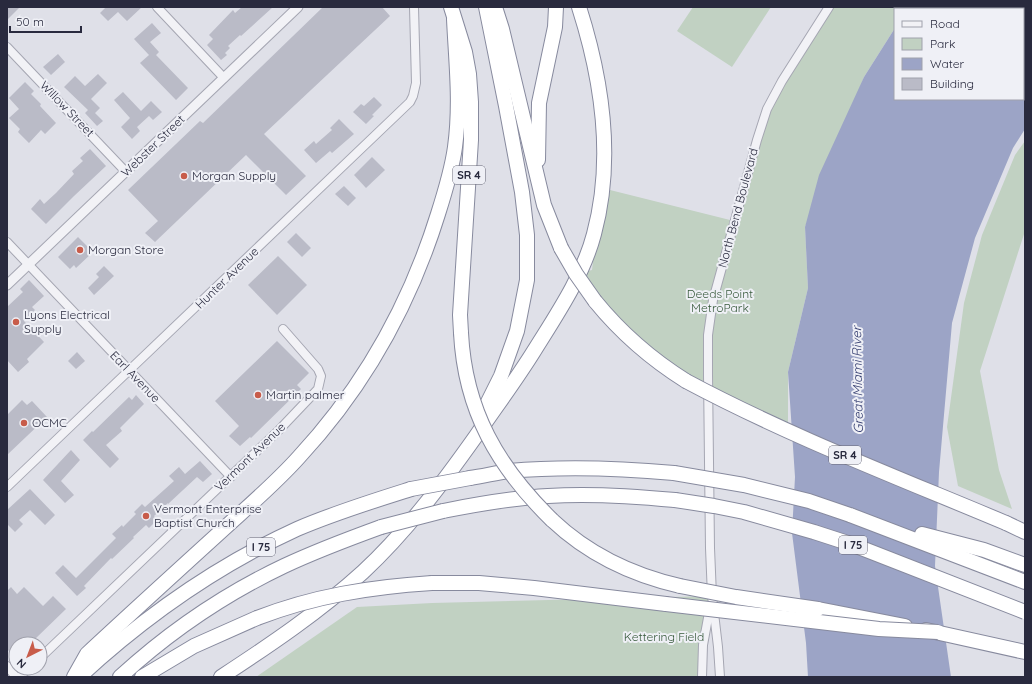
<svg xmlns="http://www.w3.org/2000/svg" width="1032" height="684" font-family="Quicksand,sans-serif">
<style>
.green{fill:#c1d1c2}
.water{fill:#9ca4c6}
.building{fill:#babbc7}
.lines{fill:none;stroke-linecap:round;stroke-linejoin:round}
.minor-casing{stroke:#a5a6b2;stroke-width:10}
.tertiary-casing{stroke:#a5a6b2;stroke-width:11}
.motorway-casing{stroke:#878a9e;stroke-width:16}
.minor{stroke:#f2f2f6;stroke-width:8}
.tertiary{stroke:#f2f2f6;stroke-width:9}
.motorway{stroke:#fff;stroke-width:14}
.motorway-bridge-casing{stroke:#878a9e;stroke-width:16;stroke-linecap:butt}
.motorway-bridge{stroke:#fff;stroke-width:14}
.poi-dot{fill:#c85c4a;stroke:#eff0f6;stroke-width:1.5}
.labels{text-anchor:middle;stroke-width:4;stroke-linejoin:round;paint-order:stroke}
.shield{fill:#eff0f6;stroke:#646575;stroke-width:1}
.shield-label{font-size:11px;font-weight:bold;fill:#292a3e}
.street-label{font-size:12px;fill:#292a3e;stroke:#eff0f6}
.poi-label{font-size:12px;fill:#292a3e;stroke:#eff0f6;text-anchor:start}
.park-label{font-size:12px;fill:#37593b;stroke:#eff0f6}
.water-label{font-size:13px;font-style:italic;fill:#353e70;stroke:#eff0f6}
</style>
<rect width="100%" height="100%" fill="#dfe0e8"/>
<g class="green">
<polygon points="693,7 771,7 732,67 677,31"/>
<polygon points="829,7 909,7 908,9 895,9 895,28 864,77 805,227 808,288 788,372 788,430 647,354 576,274 592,270 602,188 734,221 767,109"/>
<polygon points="1025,141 1025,231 980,371 999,470 1012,509 958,486 947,427 964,303 982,235 1015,155"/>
<polygon points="712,596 702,677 256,677 357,607 432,603"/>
</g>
<polygon class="water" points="909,7 1025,7 1025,129 1013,148 975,238 952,323 939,472 935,566 951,677 808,677 806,643 792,533 795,477 788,372 808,288 805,227 819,175 864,77 895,28 895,99 1023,99 1023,9 908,9"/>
<g class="building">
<polygon points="7,7 20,7 7,20"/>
<polygon points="106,7 142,7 127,21 118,12 108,21 100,13"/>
<polygon points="242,7 273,7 251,27 241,36 240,35 228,46 230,48 225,53 227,55 221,60 207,45 213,39 209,35 233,10 235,13"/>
<polygon points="323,7 382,7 390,16 264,134 306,176 286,195 246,155 155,242 145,233 158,221 128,190 200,121 203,123"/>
<polygon points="152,23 161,33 150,42 159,52 156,55 188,88 176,100 140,63 149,55 134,39"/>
<polygon points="58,54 65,62 51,75 43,67"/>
<polygon points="98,74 107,83 91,99 100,108 95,113 103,121 97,126 85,113 88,110 64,87 75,76 85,86"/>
<polygon points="25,82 34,91 31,94 41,104 40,106 56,123 45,134 41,130 29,143 18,132 20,129 9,118 19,109 9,98"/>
<polygon points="123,92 141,111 151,101 162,112 153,120 149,116 137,127 140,131 132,139 121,127 130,118 114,100"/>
<polygon points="374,97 382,105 372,115 374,116 366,124 353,112 361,104 364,106"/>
<polygon points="339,119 354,134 332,153 330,151 316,163 304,150 314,141 316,144 332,130 330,128"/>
<polygon points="90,149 106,166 74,196 46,224 31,209 40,199 44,204 56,193 74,174 72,171 83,161 80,158"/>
<polygon points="372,157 385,170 366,188 354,175"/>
<polygon points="344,186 356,198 348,206 335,194"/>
<polygon points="296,233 311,248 302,257 287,242"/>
<polygon points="78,237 93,252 76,268 74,265 70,269 58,257"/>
<polygon points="278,256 307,285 277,315 248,285"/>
<polygon points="104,266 114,276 94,295 88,288 99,277 96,274"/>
<polygon points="29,280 44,296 32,307 35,310 24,321 44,342 27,359 29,362 18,372 7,360 7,307 23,292 20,289"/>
<polygon points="277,341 309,373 297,385 301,389 251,438 250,437 240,446 229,436 239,426 215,401"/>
<polygon points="77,352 85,361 76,369 68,361"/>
<polygon points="136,395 144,404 120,428 122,431 106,445 119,459 110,468 83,440 92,431 93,432 129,397 132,400"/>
<polygon points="22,400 27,405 32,401 47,417 7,455 7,415"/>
<polygon points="71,450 80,460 61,481 74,495 65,503 43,480"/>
<polygon points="200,461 212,474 203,482 197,477 168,504 168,503 154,516 157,520 149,528 146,525 133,537 134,538 112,559 111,558 84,586 86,588 77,596 55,573 63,565 76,578 116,538 112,534 122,525 123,527 136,514 134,512 142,504 145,507 174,481 169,476 179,467 185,474"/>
<polygon points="30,489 55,515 45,525 30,510 19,520 23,524 15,532 7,524 7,510"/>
<polygon points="11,587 17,594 24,587 43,606 53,596 66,609 35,639 40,644 16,644 16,658 7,649 7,591"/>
</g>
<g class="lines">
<g class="minor-casing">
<g id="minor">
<polyline points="157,7 224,78"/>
<polyline points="7,47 126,172"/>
<polyline points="7,242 231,477"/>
<polyline points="7,487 410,102 413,96 416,83 414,7"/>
<polyline points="40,658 279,430 318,389 321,376 318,369 283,329"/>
<polyline points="7,666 16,677"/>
<polyline points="19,677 29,668"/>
<polyline points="702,677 703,645 710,607"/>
<polyline points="720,677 718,647 712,596 710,548 708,375 708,335 713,300 757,140 767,109 782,81 829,7"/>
</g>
</g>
<g class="tertiary-casing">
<polyline id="tertiary" points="7,285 298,7"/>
</g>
<g class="motorway-casing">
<g id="motorway">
<polyline points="451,7 465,52 469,74 471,102 471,140 460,315 461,333"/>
<polyline points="495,7 502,29 544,205 561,248"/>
<polyline points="538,160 539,103 555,27 556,7"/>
<path d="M595,301C621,333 651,359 686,381"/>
<polyline points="481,416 501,376 517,331 527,280 527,235 522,192 506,106 486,7"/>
<path d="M470,478C483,476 496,473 509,471C564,466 619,468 674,473"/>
<path d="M443,511C478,504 512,498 548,496C590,493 633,496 675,500"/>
<polyline points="850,515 1025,582"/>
<path d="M552,520C588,554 632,575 680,586"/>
<polyline points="1006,523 1025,532"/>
<polyline points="922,534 984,550 1025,565"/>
<polyline points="432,583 479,583 534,588 666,604"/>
<polyline points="818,609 905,626"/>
<polyline points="926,630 1025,652"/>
<path d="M74,677L87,654C130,614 174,574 218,534C245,509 274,485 299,457C363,388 410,304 438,214C445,192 452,169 455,147C461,103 456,62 454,19"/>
<path d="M79,677C144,617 216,566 297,529C334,513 373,501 411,489"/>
<path d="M120,677C168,633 225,594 284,566C316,551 348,539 381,527"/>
<polyline points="142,677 194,646 257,618"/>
<path d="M221,677C270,645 319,612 363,572C406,532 442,484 476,436C495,408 516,380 534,351C557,314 583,276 594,234C614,160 602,79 579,7"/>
</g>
</g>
<use href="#minor" class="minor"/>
<use href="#tertiary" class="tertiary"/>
<use href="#motorway" class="motorway"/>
<g class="motorway-bridge-casing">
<g id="motorway-bridge">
<polyline points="561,248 576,274 595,301"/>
<path d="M461,333C465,411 498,467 552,520"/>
<path d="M686,381C789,436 899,478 1006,523"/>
<polyline points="674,473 744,485 809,501 850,515"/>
<polyline points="411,489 470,478"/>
<polyline points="675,500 714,506 744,512 814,532 851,544 1025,612"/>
<polyline points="381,527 443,511"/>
<polyline points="680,586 736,597 818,609"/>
<polyline points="666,604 879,629 938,632"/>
<path d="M257,618C314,596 370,587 432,583"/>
</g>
</g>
<use href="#motorway-bridge" class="motorway-bridge"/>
</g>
<g class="poi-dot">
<circle cx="184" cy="176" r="4"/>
<circle cx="80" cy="250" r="4"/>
<circle cx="16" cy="322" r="4"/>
<circle cx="258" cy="395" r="4"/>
<circle cx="24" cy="423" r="4"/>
<circle cx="146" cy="516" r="4"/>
</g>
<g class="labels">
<g class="shield">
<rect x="453" y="166" width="32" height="18" rx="3"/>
<rect x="829" y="446" width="32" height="18" rx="3"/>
<rect x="839" y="536" width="28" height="18" rx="3"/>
<rect x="247" y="538" width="28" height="18" rx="3"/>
</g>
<g class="shield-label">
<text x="469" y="179">SR 4</text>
<text x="845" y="459">SR 4</text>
<text x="853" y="549">I 75</text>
<text x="261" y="551">I 75</text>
</g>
<g class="street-label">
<text transform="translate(67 109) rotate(46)" y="4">Willow Street</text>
<text transform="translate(153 146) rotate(-44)" y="4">Webster Street</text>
<text transform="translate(738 208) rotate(-75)" y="4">North Bend Boulevard</text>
<text transform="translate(227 278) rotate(-44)" y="4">Hunter Avenue</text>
<text transform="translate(135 377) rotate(46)" y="4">Earl Avenue</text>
<text transform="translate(250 457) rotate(-44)" y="4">Vermont Avenue</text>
</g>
<g class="poi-label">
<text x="192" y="180">Morgan Supply</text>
<text x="88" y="254">Morgan Store</text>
<text x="24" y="319">Lyons Electrical<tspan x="24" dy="14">Supply</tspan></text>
<text x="266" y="399">Martin palmer</text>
<text x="32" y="427">OCMC</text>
<text x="154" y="513">Vermont Enterprise<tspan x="154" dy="14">Baptist Church</tspan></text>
</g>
<g class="park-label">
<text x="720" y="298">Deeds Point<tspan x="720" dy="14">MetroPark</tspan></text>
<text x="664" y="641">Kettering Field</text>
</g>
<g class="water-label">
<text transform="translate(857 380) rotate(-91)" y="5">Great Miami River</text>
</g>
</g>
<rect width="1032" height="684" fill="none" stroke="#292a3e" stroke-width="16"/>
<rect x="894" y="8" width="130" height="92" fill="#eff0f6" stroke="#a0a1ac"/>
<rect x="902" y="21" width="20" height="6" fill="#f2f2f6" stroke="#a0a1ac"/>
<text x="930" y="28" font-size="12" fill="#292a3e">Road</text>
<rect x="902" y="38" width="20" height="12" fill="#c1d1c2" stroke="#a0a1ac"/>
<text x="930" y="48" font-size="12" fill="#292a3e">Park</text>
<rect x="902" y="58" width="20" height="12" fill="#9ca4c6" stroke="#a0a1ac"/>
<text x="930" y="68" font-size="12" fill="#292a3e">Water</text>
<rect x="902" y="78" width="20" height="12" fill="#babbc7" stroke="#a0a1ac"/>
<text x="930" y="88" font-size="12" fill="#292a3e">Building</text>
<g transform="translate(28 656) rotate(222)"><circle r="19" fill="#eff0f6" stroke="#a0a1ac"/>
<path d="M0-3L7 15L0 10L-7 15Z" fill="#c85c4a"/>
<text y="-6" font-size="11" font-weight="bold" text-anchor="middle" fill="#292a3e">N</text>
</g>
<path d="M10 26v6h71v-6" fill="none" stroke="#292a3e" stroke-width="2"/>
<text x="16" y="26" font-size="12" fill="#292a3e" stroke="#eff0f6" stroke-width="3" paint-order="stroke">50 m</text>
</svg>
